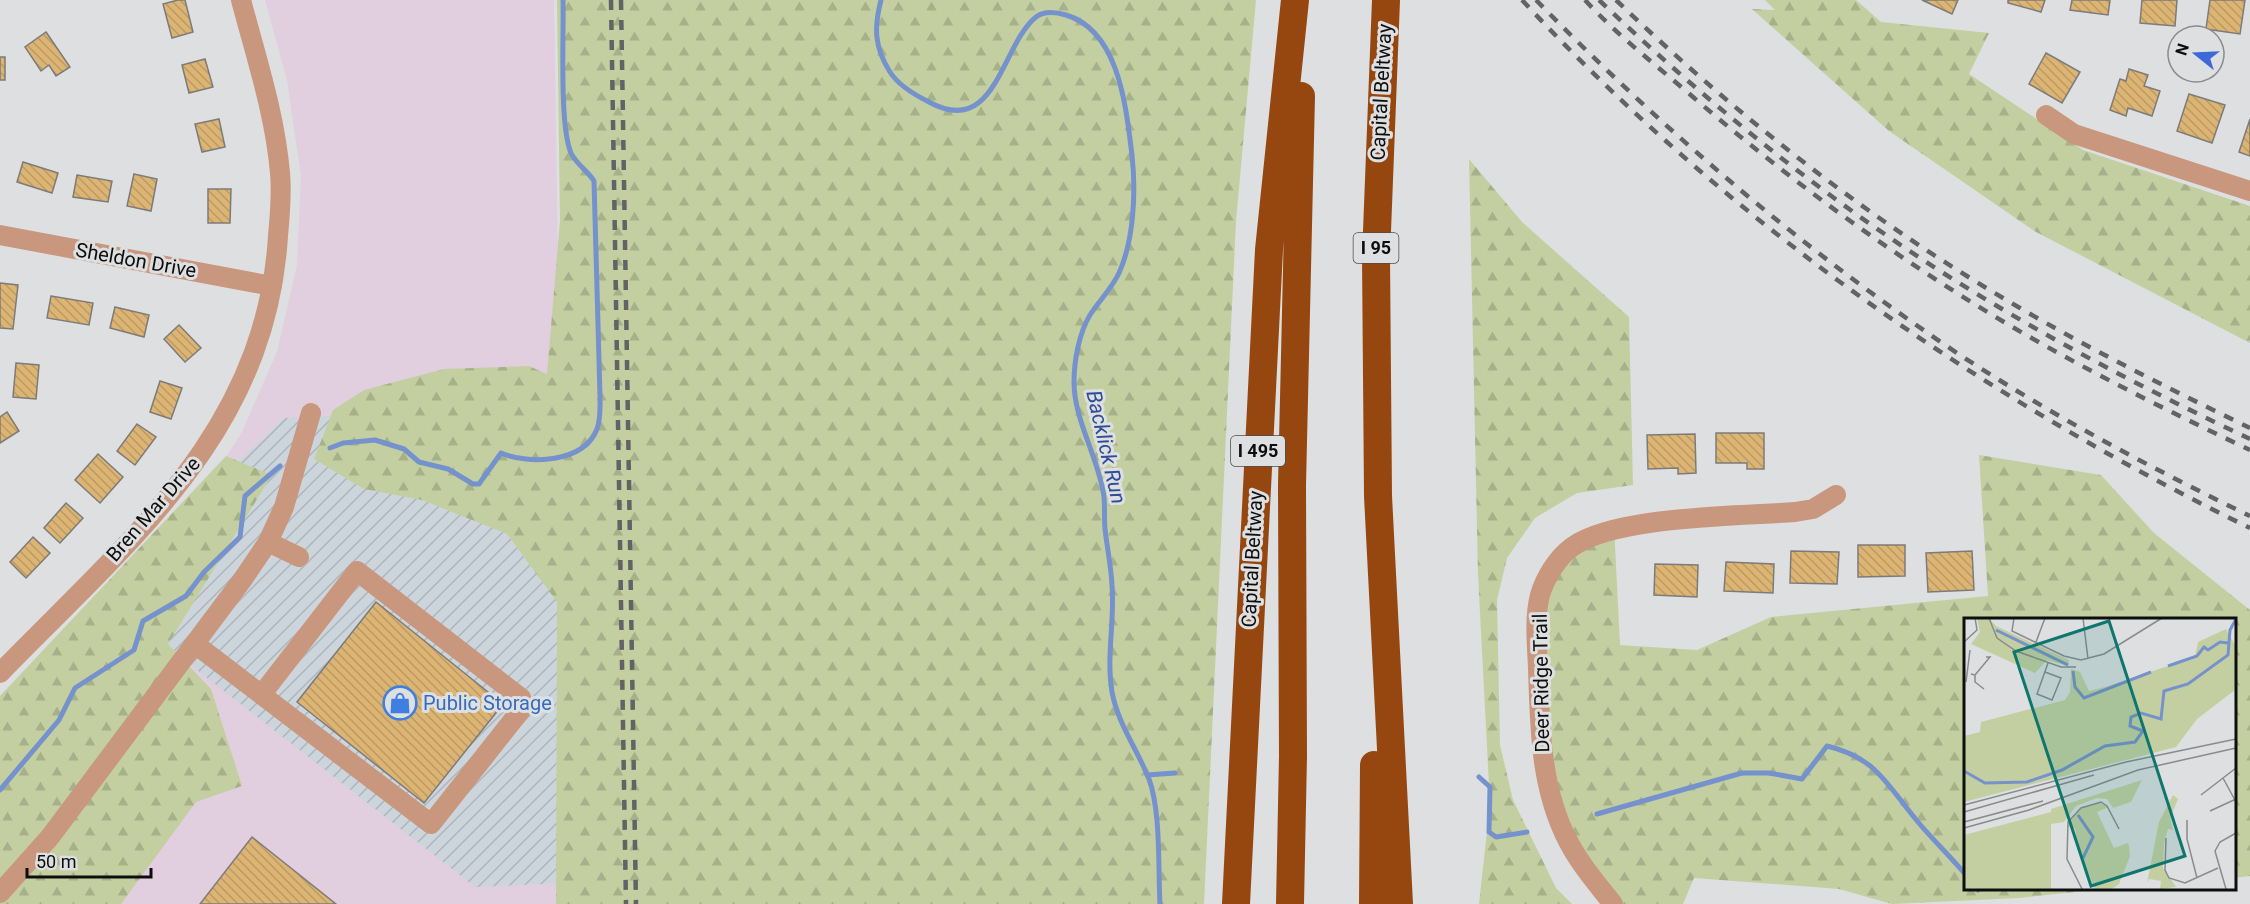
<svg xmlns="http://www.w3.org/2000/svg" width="2250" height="904" font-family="Roboto,sans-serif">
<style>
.commercial{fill:#e1cede}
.industrial{fill:url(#industrial-furrows)}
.forest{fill:url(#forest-firs)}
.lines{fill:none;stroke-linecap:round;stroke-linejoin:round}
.stream{stroke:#7592cd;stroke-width:5}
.building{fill:url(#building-back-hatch);stroke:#7d7b79;stroke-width:1.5}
.minor{stroke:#c8977d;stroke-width:20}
.highway{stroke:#96470f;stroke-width:28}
.rail{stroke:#636365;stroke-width:4.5;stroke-dasharray:10 10;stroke-linecap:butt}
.labels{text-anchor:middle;stroke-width:6;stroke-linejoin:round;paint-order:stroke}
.shield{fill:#dddfe1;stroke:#4c4d4e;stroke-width:1.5}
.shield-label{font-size:18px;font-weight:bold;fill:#0e0e0f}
.street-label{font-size:20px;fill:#0e0e0f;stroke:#dddfe1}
.shop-label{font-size:20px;fill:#366cbe;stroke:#dddfe1;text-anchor:start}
.water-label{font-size:21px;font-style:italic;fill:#2d4d95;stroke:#dddfe1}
.inset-river{fill:none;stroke:#7592cd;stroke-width:3}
.inset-road{fill:none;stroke:#8a8b8d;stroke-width:1.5}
.view{fill:#0f766e;fill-opacity:0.15;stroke:#0f766e;stroke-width:3}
.inset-edge{fill:none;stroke:#0e0e0f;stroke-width:3}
</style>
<defs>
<pattern id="industrial-furrows" width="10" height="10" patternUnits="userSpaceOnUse" patternTransform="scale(1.5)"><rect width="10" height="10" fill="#ccd5dc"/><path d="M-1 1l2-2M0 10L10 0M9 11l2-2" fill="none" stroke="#aeb6bc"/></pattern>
<pattern id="forest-firs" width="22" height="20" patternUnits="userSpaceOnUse" patternTransform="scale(1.5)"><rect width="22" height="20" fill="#c4cfa1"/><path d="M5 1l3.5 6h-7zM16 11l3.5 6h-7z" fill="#a7b189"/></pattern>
<pattern id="building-back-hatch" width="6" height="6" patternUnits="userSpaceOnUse" patternTransform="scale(1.5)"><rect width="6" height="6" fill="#dcb574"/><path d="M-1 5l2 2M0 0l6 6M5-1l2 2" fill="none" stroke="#bc9a63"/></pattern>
</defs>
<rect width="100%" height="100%" fill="#dddfe1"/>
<g class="commercial">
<polygon points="265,0 554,0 560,404 284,418 196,502 241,434 277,352 297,265 301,176 287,80"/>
<polygon points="106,599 568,883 568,904 0,904 0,709"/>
</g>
<polygon class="industrial" points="560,404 568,883 475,887 106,599 196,502 284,418"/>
<g class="forest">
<polygon points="557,0 1256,0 1236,221 1204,904 556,904 557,602 507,534 422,500 364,489 314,459 333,410 364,390 444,369 529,366 547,374 560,220"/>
<polygon points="1765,0 1856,0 1881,22 1989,33 1969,74 2083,150 2250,206 2250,343 2036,232 1889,131 1752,9 1775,10"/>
<polygon points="1469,159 1522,222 1629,317 1633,485 1577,493 1535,518 1507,558 1497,600 1500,745 1513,800 1556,888 1572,904 1479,904 1490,804 1478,574"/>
<polygon points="1979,455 2101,475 2154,533 2250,610 2250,876 2234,878 2234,619 1965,619 1965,888 2113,888 2019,898 1892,904 1839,889 1694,878 1683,904 1622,904 1578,852 1553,799 1535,602 1552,557 1614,525 1620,645 1697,650 1771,617 1988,596"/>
<polygon points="226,456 272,475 168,644 211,689 242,786 196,802 121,904 0,904 0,696"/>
</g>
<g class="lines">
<g class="stream">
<path d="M881,0C874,27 874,47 890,72C898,85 915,95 929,102C996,139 1001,45 1036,17C1045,10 1056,12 1066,15C1120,31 1126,109 1132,155C1136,191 1134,240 1119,273C1112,288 1099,301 1090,315C1079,333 1074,361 1074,382C1074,421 1099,458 1104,497C1105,508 1104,518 1105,529C1107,547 1111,566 1112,585C1115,620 1106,656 1112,692C1118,724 1137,749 1149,779C1161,811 1158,869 1160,904"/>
<path d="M330,448L343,443L375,440L404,449L419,462L448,469L473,484H479L501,453C529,465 584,463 597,429C601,418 600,406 600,396L594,181C587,170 577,165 571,153C559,124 564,35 563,0"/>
<polyline points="1147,775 1175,773"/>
<polyline points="1479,777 1490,787 1489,832 1496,837 1527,832"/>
<polyline points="0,790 59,720 75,688 134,650 143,621 186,596 204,572 240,537 245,496 280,466"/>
<path d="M1597,814L1742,773H1769L1802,779L1827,746C1877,758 1886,784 1918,822C1933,840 1950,856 1965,874"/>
<polyline points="1976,888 1978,890"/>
</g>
</g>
<g class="building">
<polygon points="178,0 185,0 193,32 172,38 163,4"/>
<polygon points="1922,0 1958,0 1952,14"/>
<polygon points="2008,0 2045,0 2041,12 2008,3"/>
<polygon points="2072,0 2110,0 2108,15 2070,10"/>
<polygon points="2142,0 2177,0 2175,26 2140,23"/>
<polygon points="2210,0 2245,0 2240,34 2206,29"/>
<polygon points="46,32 70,67 56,76 49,65 41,71 25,47"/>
<polygon points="2046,53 2080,72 2062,103 2029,84"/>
<rect x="0" y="57" width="5" height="23"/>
<polygon points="205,59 213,87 189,93 182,65"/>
<polygon points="2129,69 2148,75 2144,86 2160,91 2152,116 2128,108 2126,116 2110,110 2120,79 2126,81"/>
<polygon points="2189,94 2225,105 2212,143 2177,131"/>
<polygon points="219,119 225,147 202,152 195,124"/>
<polygon points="2250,119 2250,156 2239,152"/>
<polygon points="23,162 58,173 52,193 17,182"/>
<polygon points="134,174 157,179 151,211 127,206"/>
<polygon points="77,175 112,181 108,202 73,197"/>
<polygon points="208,189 231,189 230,223 208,223"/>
<polygon points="0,283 18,285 13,329 0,328"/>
<polygon points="51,296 93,303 89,325 47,318"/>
<polygon points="115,307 149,315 144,337 110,328"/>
<polygon points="179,325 201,348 185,362 164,339"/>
<polygon points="16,363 39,365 36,399 13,397"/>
<polygon points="160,381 182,388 171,419 150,412"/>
<polygon points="7,412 19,431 0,443 0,417"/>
<polygon points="137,424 156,437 135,465 117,451"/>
<polygon points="1716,433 1764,433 1764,469 1747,469 1747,463 1716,463"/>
<polygon points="1695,434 1696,473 1678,474 1678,468 1648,469 1647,435"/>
<polygon points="98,454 123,477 100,503 75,480"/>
<polygon points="66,503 83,518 60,543 44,528"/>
<polygon points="33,537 50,553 26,578 10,562"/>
<polygon points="1858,545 1905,545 1905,576 1858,577"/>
<polygon points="1791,551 1839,552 1837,584 1790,583"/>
<polygon points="1972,551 1974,590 1928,592 1926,553"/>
<polygon points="1726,562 1774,564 1773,593 1724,591"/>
<polygon points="1655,564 1698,565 1697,597 1654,595"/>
<polygon points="376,602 503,704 424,803 297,702"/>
<polygon points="252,837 336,904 200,904"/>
</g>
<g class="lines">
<g class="minor">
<polyline points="2046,115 2074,134 2250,191"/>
<polyline points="0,235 272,286"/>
<polyline points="268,542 299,557"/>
<polyline points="195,644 431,824 521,710 521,698 357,571 262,694"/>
<path d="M0,673C127,542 266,433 278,236C280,215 282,194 280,173C275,114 256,57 241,0"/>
<polyline points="0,893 50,837 243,579 268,542 284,507 311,413"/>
<path d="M1613,904C1597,884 1580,864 1568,841C1540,787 1540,727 1538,668C1537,644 1534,619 1540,595C1545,578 1557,558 1572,547C1614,516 1739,516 1795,512L1813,509L1836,495"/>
</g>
<g class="highway">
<polyline points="1386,0 1376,257 1378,496 1399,904"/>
<polyline points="1236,904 1269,250 1295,0"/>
<polyline points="1290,904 1293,756 1292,485 1301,96"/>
<polyline points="1373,904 1374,765"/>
</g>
<g class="rail">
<polyline points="611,0 626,904"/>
<polyline points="621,0 636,904"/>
<path d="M1522,0C1728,222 1978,395 2250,528"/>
<path d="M1536,0C1666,133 1806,252 1960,355C2053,416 2151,468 2250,516"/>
<path d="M1585,0C1618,36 1656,65 1693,97C1786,177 1884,249 1989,313C2073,364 2162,408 2250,450"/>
<path d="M1599,0C1720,115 1853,221 1997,306C2079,355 2164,398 2250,439"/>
<path d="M1616,0C1738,117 1873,223 2020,308C2095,352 2172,390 2250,428"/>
</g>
</g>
<defs>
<g id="shop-ring" transform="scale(1.725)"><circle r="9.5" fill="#dddfe1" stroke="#3f7fe0" stroke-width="1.5"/><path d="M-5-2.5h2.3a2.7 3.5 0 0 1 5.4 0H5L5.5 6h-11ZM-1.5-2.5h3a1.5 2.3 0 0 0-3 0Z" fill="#3f7fe0"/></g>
</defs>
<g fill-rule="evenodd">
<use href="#shop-ring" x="400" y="703"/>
</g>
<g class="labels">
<g class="shield">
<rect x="1353.5" y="233" width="45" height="30" rx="4.5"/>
<rect x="1231" y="436" width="54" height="30" rx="4.5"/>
</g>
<g class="shield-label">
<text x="1376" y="254">I 95</text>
<text x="1258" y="457">I 495</text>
</g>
<g class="street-label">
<text transform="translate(1381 92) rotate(-87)" y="7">Capital Beltway</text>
<text transform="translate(136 260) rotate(10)" y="7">Sheldon Drive</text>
<text transform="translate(153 509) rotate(-49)" y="7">Bren Mar Drive</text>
<text transform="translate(1252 559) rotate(-87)" y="7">Capital Beltway</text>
<text transform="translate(1541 683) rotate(-91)" y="7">Deer Ridge Trail</text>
</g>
<g class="shop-label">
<text x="423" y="710">Public Storage</text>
</g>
<g class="water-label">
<text transform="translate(1106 447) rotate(77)" y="7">Backlick Run</text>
</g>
</g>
<g transform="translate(1964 618)">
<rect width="272" height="272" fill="#dddfe1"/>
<path d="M87,194V271H0V217Z" fill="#c4cfa1"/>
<path d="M13,0H25L32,8L105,42L104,48L83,42L71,55L7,26L16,14ZM262,11L271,27V72L233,101L212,129L0,184V118L16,114L17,104L101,82L106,74L107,51L116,54L125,73L141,69L231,39L234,24ZM178,162L167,184L149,190L143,181L133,180L112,188L100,204L87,206V191ZM209,177L214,181L206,200L209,212L204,211L200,225L199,250L212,269L196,271L197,263L185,261L183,265L195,204ZM134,184L145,189L133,194L150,230L164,225L165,228L166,238L155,266L148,271H131L115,231L111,210L103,209L114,192Z" fill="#c4cfa1"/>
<path class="inset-river" d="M32,12L104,47M204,48L233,38L240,29L244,32L256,24L264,25M109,53L111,69L120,80L187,54M0,153L21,165L63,164L98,152L141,128L171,124L179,113L166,108L167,99L177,95L197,101L200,73L224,66L264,37L266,12L272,1M114,197L129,219L119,240"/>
<path class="inset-road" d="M25,0L33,20L52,33L97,49H112M50,0L48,13L100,38L117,42L140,36L198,0M119,0L124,41M0,24L13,12L11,0M72,24L81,0M81,54L97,60L88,82L73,76L84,45M7,56L11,57V64L20,71M11,57L26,39H22M2,64L6,32M259,160L272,184M237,177L272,150M0,187L162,144L272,121M246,193L272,181M0,194L130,157M223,202V221L233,260M0,204L79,183M0,210L65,192L174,152L272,130M202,220L201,252L205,260L221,265L254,250M118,271L103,241L104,204L117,190L137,184L143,188L155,211M262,271L251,233L256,224L272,215"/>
<path class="view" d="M145,3L221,238L127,268L50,34Z"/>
<rect width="272" height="272" class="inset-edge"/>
</g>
<g transform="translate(2196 54) rotate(288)"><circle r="28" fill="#dddfe1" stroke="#8a8b8d" stroke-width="1.5"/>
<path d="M0-4.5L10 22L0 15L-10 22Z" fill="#3c68d9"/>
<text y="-9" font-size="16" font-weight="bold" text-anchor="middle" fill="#0e0e0f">N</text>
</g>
<path d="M27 868v9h124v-9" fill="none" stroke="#0e0e0f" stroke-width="3"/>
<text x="36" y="868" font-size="18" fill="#0e0e0f" stroke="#dddfe1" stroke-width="4.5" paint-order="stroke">50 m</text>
</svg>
